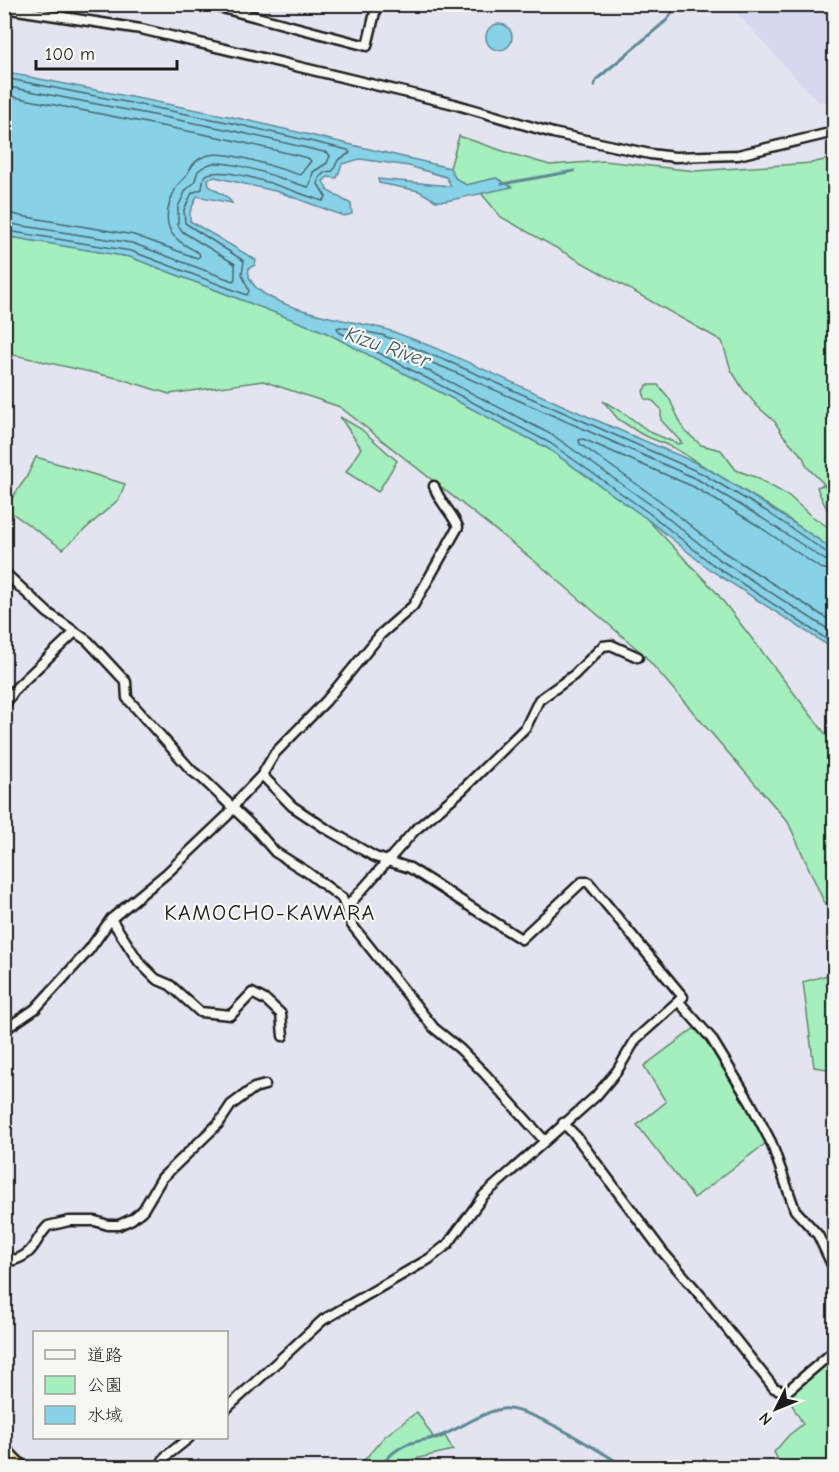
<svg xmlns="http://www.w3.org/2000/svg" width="839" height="1472" font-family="'Comic Neue','Klee One',sans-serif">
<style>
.built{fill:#d7d7ef}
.green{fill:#a5eebd;stroke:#60856c;stroke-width:1.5}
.water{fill:#88d2e8;stroke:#5d8996;stroke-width:1.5}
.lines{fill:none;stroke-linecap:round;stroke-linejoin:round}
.shore{stroke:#47656e;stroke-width:1.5}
.stream{stroke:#5d8996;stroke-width:3}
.street-casing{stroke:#1c1c1c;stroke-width:13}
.highway-casing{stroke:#1c1c1c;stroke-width:20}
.street{stroke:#f6f6f2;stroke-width:8}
.highway{stroke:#f8deab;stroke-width:15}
.labels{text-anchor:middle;stroke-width:4.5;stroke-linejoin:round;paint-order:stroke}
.water-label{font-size:21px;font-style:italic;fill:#425c63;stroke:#f6f6f2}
.quarter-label{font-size:22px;letter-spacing:1.5px;fill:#1c1c1c;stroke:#f6f6f2}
</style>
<rect width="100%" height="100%" fill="#e4e4f0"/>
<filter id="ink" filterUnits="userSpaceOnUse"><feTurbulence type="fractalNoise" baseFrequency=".0167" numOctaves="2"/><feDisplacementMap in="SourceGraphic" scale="12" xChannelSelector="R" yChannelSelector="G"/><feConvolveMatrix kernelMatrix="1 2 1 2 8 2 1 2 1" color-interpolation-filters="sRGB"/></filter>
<g filter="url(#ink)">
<polygon class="built" points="729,5 834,5 834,96 825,102 818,102"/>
<g class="green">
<path d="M459,136L512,154L550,165L604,161L696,171L811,163L834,158V524C829,511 821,500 817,487L823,485L828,488L807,467L803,457L783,435L775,422L757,406L743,389L731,370L722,341L501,217L481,193L511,187L496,178L466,185L455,178L450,168Z"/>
<polygon points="5,236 130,257 325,332 547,448 646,518 716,592 834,745 834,899 825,904 788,822 643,654 547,571 340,407 263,381 169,394 121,379 5,353"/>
<polygon points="647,385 658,385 669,398 684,430 701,445 721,450 736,470 755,477 789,496 810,515 834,531 834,550 769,506 674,448 641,434 618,419 603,401 625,414 650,432 678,444 682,443 661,420 661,409 653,401 645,399 643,391"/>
<polygon points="340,417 361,429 397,461 378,492 346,472 361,448"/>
<polygon points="36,457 125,484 119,499 63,549 5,508 26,478"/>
<polygon points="834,973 834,1070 814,1067 803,982"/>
<polygon points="696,1027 708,1040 761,1130 766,1143 694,1198 637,1125 666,1102 644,1066"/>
<polygon points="834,1355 834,1467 785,1467 780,1463 774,1452 789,1435 803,1424 788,1398"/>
<polygon points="417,1412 435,1440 445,1436 453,1450 406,1461 399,1467 358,1467 385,1436"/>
</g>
<g class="water">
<circle cx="499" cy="37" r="13"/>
<path d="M4,72L233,117L450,168L455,178L466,185L496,178L512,187L446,201H436L419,191L379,183L378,179L451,186L446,177L409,166L360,159L342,164L337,178L328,177L323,181L328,191L351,204L352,214L344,216L279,192L215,177L208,179L209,186L227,197L232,203L197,196L190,212V221L256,260L255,265L249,268C240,307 360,322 385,329C438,347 489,372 540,395C577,412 614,428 652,444C670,452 689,459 706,468C749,493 791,521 832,549L834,550V654L829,646L709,569L646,518L547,448L325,332L130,257L10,237L4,232Z"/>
</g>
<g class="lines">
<g class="shore">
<path d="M4,78L232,123L348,150L350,153L338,160L333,171L325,172L319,178L318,184L326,197L323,201C298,194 225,162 204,176L202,189L192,193L184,210L185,223L244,261L242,274L249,291L247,295L131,251L14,232L4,228"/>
<path d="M4,86L230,130L328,153L330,156L327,163L313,172L310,185L308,187C280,179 244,163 215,163C209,163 203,167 198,171L194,183L186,190L178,207V225L183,232L235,264V279L233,281L132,243L17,225L4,221"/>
<path d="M4,95L228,139L308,158L311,161L300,175C280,169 229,150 209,155C196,158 192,165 186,176C184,179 180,182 177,186C170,199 163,216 170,230C175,241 189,247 199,253L200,256L197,258L134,235L21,216L4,212"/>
<polyline points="834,555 829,554 766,511 701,473 447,361 382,335 340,327 337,328 339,332 550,443 649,513 712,564 834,644"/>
<polyline points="834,562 825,560 762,518 697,479 445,368 407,353 403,354 404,358 554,436 654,507 717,558 834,633"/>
<polyline points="834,571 820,568 757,525 694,487 583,439 579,440 580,444 659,500 722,551 834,623"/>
</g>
<g class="stream">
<polyline points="594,86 597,79 667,20 678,4"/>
<polyline points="502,184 574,171"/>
<path d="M379,1468C388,1457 397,1447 411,1443C422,1440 433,1439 443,1435C460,1428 485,1411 502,1409C530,1406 601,1452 627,1468"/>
</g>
<g class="street-casing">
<g id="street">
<polyline points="207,4 367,46 377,4"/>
<polyline points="4,8 141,29 454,104 553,133 650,154 675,157 738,155 834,132"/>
<polyline points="4,572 48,613 88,641 126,682 127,698 192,771 203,779 255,829 275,852 307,872 342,898 352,925 434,1028 460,1049 485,1074 544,1140"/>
<polyline points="4,706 16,688 74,633"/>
<polyline points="346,908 414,831 462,790 526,727 539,700 574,675 603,646 611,645 638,657"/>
<polyline points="111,919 139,962 156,979 170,985 200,1012 231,1015 252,993 267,1001 281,1014 283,1036"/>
<polyline points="679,1002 711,1038 750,1102 771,1142 795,1210 818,1235 834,1269"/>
<path d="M4,1030L35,1009L89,950L111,919L167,873L228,815L240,798L262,775L275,753L326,701L381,634L413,606L458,527C452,512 439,502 434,486"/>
<polyline points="563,1123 576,1136 662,1251 701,1296 774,1388 786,1392 834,1351"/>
<path d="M4,1254L14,1260C36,1253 34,1240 48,1226L69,1221H95L108,1225H119L132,1219L143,1210L162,1178L219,1123L231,1105L254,1088L265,1085"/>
<polyline points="226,1409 323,1320 429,1259 448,1244 484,1195 596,1096 617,1071 636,1039 683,997 588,882 582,882 521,939 410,868 375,857 325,828 292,806 262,775"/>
<polyline points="159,1468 165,1457 189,1438"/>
</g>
</g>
<g class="highway-casing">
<polyline id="highway" points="4,1452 20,1468"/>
</g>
<use href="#street" class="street"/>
<use href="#highway" class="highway"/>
</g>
</g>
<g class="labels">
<g class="water-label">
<text transform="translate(388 347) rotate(19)" y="7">Kizu River</text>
</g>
<g class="quarter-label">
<text x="270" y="920">KAMOCHO-KAWARA</text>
</g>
</g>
<rect width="839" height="1472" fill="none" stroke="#f6f6f2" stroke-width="24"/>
<rect x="12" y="12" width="815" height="1448" fill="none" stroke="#1c1c1c" stroke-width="2" filter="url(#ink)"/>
<rect x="33" y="1331" width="195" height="108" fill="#f6f6f2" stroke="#9f9f9c" stroke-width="1.5"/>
<rect x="45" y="1350" width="30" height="9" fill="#f6f6f2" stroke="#9f9f9c" stroke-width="1.5"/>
<text x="87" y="1361" font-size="18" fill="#1c1c1c">道路</text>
<rect x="45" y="1376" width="30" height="18" fill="#a5eebd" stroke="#9f9f9c" stroke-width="1.5"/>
<text x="87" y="1391" font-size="18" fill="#1c1c1c">公園</text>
<rect x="45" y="1406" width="30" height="18" fill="#88d2e8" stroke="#9f9f9c" stroke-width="1.5"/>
<text x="87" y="1421" font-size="18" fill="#1c1c1c">水域</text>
<g transform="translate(776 1409) rotate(227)" stroke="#f6f6f2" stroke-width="4.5" paint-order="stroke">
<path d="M0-4.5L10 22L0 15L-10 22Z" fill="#1c1c1c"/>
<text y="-9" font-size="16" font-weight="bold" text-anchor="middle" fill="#1c1c1c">N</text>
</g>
<path d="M36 60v9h141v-9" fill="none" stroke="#1c1c1c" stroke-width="3"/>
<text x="45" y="60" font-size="18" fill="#1c1c1c" stroke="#f6f6f2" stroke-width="4.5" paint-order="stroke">100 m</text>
</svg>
